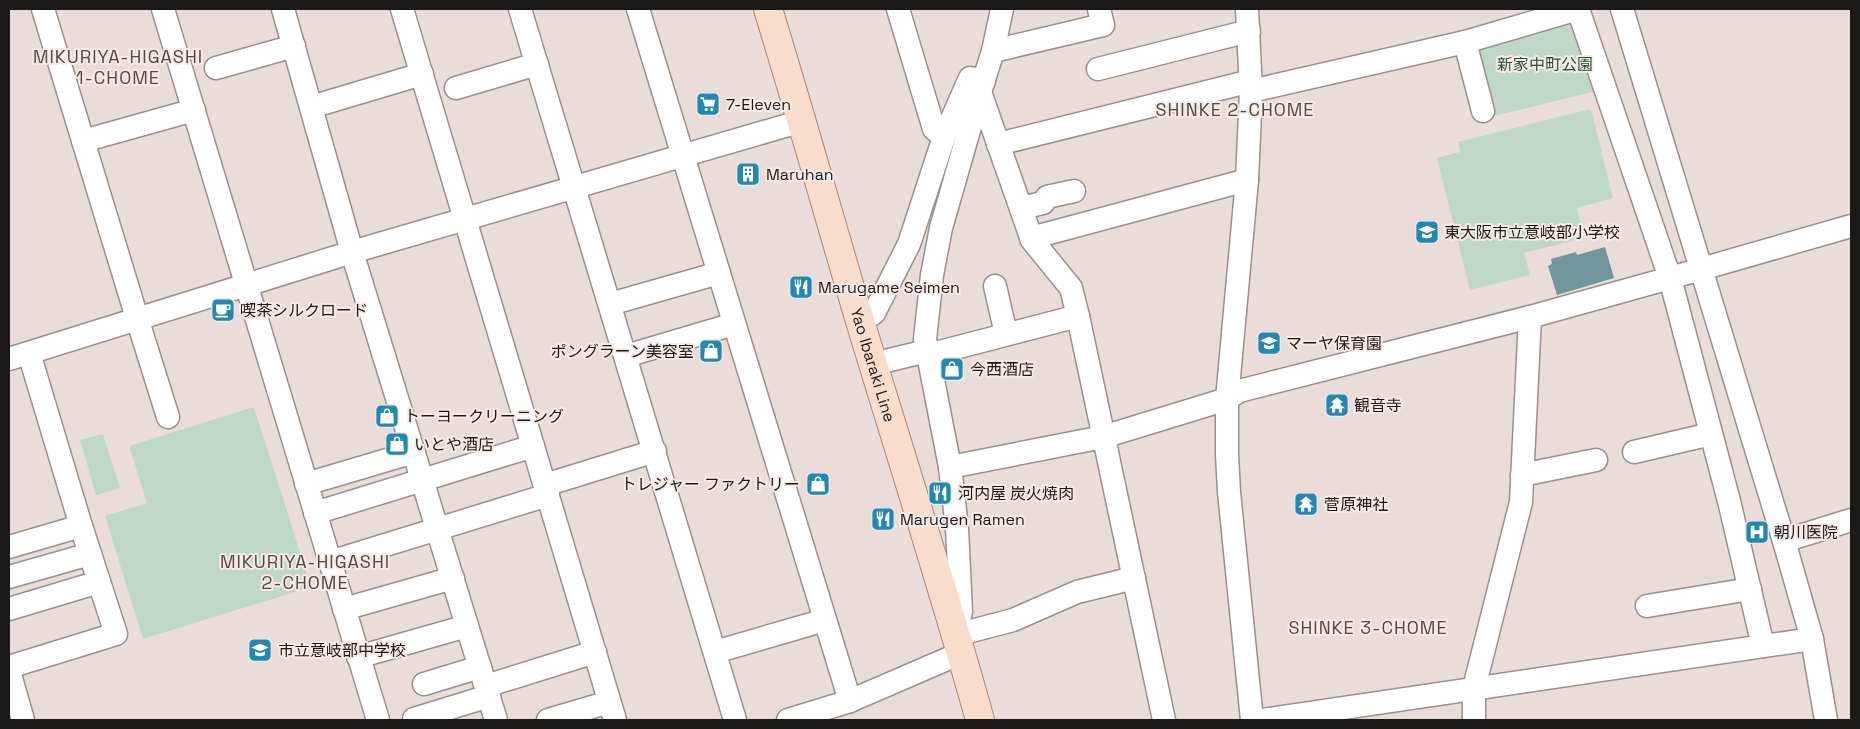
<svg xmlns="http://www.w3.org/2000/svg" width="1860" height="729" font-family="'Space Grotesk','Noto Sans JP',sans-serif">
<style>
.green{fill:#bfd7c8}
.water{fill:#71969b}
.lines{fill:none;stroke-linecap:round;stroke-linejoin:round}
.minor-casing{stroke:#9b8f8b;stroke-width:25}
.major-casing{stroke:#a88977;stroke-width:30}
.minor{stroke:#fff;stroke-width:22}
.major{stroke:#f8ddcd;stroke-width:28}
.labels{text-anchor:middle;stroke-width:4;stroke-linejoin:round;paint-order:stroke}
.park-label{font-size:16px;fill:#1f5237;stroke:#f7eae6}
.poi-label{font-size:16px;fill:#1c1816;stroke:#f7eae6;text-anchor:start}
.street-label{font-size:16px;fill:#1c1816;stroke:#f7eae6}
.neighbourhood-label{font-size:18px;letter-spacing:1px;fill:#524844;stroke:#f7eae6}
</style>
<rect width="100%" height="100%" fill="#eaddd9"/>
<g class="green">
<polygon points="1572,17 1600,90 1490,117 1477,43"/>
<polygon points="1591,109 1613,198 1577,208 1584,238 1524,253 1530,275 1470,290 1437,158 1460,152 1458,142"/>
<polygon points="254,407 311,587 143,639 105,516 147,503 129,446"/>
<polygon points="103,434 120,488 96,495 80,440"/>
</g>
<polygon class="water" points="1605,247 1614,278 1557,295 1548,266 1552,264 1551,259 1576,252 1577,255"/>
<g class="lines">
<g class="minor-casing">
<g id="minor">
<polyline points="43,9 137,318 168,417"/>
<polyline points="163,9 378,720"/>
<polyline points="283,9 352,252 496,720"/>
<polyline points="402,9 615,720"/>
<polyline points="520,9 735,720"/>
<polyline points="638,9 850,701"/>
<polyline points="898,9 934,129 944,137"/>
<polyline points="1002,9 993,51 980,92 941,228 932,275 925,339 950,467 957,528 961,611 956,635 1013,620 1077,592 1134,578"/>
<polyline points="1247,9 1251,91 1247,180 1227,399 1227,454 1229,492 1252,720"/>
<polyline points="1622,9 1784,541 1812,639 1826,720"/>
<polyline points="1465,42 1483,111"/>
<polyline points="993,51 1103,25 1099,9"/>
<polyline points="216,68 294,46"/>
<polyline points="1098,69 1249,31"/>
<polyline points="456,88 537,64"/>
<polyline points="1251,91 1465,42 1578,9 1670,278 1729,501 1763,646"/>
<polyline points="980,92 1032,240 1071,288 1078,316 1164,720"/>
<polyline points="311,107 422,74"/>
<polyline points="83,141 194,110"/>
<polyline points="998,144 1251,81"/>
<polyline points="1021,208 1043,203 1047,197 1074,191"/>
<polyline points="1031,238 1247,180"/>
<polyline points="995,286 1006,334"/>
<polyline points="610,304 719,273"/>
<polyline points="860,322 874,313 909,244 944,137 970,78 984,81"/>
<polyline points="928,355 1078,316"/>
<polyline points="626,356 734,324"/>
<polyline points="9,359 352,252 802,121"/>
<polyline points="873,364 927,351"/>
<polyline points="1634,452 1711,434"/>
<polyline points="950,467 1103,437 1227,399 1239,391 1530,317 1670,278 1851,226"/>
<polyline points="1522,475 1596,460"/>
<polyline points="306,484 414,452"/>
<polyline points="545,485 655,451"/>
<polyline points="315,513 533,446"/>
<polyline points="1784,541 1851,520"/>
<polyline points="9,547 81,526 29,353"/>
<polyline points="330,562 548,495"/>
<polyline points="9,577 90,554"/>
<polyline points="1647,606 1750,589"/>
<polyline points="9,609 99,582"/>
<polyline points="344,609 453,578"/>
<polyline points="715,652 825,620"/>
<polyline points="358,657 467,626"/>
<polyline points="9,667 116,634 81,526"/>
<polyline points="9,671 23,720"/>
<polyline points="424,684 480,667"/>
<polyline points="486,686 595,652"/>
<polyline points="414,719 489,696"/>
<polyline points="548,720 609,702"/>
<polyline points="788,720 850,701 961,653"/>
<polyline points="1262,720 1812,639"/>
<polyline points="1474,720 1474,688 1521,502 1530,317"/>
</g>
</g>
<g class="major-casing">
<g id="major">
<path id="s1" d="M768,9C800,113 829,217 860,321C900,454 943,586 980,720"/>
</g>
</g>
<use href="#minor" class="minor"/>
<use href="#major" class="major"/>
</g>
<defs>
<g id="supermarket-square" transform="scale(1.25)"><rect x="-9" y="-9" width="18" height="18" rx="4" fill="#2188b1" stroke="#f7eae6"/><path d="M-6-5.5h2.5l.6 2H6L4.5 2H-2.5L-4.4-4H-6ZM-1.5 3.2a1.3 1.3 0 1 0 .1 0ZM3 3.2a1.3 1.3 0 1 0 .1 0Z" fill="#fff"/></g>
<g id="building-square" transform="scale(1.25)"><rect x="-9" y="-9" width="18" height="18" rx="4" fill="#2188b1" stroke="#f7eae6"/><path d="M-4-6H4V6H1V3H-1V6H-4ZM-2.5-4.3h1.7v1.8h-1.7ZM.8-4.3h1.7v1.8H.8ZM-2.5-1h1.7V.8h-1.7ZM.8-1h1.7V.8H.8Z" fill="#fff"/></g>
<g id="school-square" transform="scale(1.25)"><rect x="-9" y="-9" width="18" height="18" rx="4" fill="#2188b1" stroke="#f7eae6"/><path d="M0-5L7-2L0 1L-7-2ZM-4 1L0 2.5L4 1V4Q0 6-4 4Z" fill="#fff"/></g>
<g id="restaurant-square" transform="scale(1.25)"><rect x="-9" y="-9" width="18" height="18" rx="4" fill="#2188b1" stroke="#f7eae6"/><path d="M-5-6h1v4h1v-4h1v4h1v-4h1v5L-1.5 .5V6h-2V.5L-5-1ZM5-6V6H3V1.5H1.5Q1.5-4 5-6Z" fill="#fff"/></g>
<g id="cafe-square" transform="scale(1.25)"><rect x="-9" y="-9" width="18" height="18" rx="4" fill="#2188b1" stroke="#f7eae6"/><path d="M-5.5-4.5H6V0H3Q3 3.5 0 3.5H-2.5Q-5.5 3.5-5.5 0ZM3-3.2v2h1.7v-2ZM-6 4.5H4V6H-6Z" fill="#fff"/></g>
<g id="shop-square" transform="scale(1.25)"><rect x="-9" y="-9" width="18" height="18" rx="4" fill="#2188b1" stroke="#f7eae6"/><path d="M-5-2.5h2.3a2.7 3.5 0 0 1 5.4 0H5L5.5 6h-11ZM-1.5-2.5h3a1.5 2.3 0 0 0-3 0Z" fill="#fff"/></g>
<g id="temple-square" transform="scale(1.25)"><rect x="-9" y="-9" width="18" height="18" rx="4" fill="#2188b1" stroke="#f7eae6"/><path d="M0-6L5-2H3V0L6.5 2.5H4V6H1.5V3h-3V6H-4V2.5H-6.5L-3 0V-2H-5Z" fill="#fff"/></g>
<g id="hospital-square" transform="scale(1.25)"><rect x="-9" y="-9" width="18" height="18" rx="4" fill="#2188b1" stroke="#f7eae6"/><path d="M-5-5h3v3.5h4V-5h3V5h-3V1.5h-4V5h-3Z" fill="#fff"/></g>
</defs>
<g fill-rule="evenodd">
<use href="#supermarket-square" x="708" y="104"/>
<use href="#building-square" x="748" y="174"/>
<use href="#school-square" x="1427" y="232"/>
<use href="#restaurant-square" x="801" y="287"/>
<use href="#cafe-square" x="223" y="310"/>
<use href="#school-square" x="1269" y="343"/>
<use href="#shop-square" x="711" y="351"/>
<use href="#shop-square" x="952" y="369"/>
<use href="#temple-square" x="1337" y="405"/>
<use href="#shop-square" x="387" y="416"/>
<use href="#shop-square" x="397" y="444"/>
<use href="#shop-square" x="818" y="484"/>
<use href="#restaurant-square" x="940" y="493"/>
<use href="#temple-square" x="1306" y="504"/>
<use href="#restaurant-square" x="883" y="519"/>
<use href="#hospital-square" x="1757" y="532"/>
<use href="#school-square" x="260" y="650"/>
</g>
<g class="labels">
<g class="park-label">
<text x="1545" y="70">新家中町公園</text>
</g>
<g class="poi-label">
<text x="726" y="110">7-Eleven</text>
<text x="766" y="180">Maruhan</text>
<text x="1444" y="238">東大阪市立意岐部小学校</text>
<text x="818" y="293">Marugame Seimen</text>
<text x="240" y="316">喫茶シルクロード</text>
<text x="1286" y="349">マーヤ保育園</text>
<text x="694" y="357" text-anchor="end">ポングラーン美容室</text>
<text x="970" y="375">今西酒店</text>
<text x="1354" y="411">観音寺</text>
<text x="404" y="422">トーヨークリーニング</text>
<text x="414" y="450">いとや酒店</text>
<text x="800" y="490" text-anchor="end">トレジャー ファクトリー</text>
<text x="958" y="499">河内屋 炭火焼肉</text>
<text x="1324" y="510">菅原神社</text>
<text x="900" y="525">Marugen Ramen</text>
<text x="1774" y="538">朝川医院</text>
<text x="278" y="656">市立意岐部中学校</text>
</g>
<g class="street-label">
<text dy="6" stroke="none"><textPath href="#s1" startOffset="371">Yao Ibaraki Line</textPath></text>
</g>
<g class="neighbourhood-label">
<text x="118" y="63">MIKURIYA-HIGASHI<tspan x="118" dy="21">1-CHOME</tspan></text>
<text x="1235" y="116">SHINKE 2-CHOME</text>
<text x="305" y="568">MIKURIYA-HIGASHI<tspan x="305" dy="21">2-CHOME</tspan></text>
<text x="1368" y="634">SHINKE 3-CHOME</text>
</g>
</g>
<rect width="1860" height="729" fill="none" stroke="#1c1816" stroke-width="20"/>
</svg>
